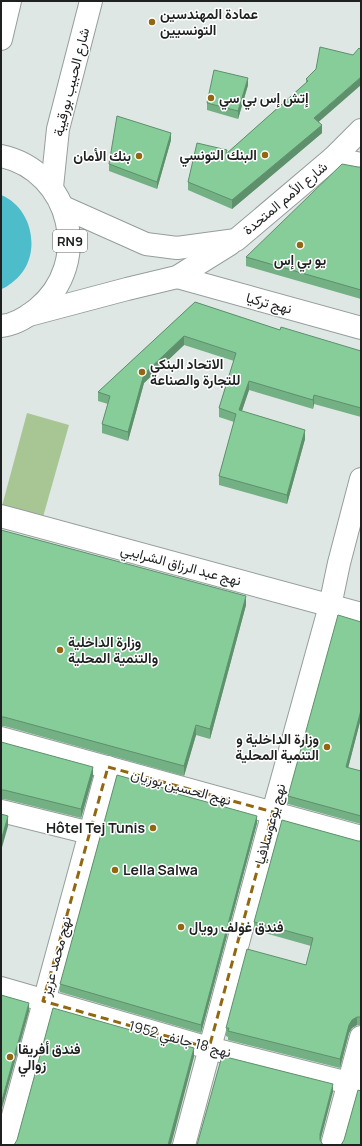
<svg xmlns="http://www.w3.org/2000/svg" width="362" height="1146" font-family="Manrope,Vazirmatn,sans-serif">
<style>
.green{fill:#a7c694}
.water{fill:#4dbccb}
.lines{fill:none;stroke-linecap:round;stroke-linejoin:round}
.minor-casing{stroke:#959e9b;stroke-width:24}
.major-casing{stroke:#959e9b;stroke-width:24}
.minor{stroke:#fff;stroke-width:22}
.major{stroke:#fff;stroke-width:22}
.wall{fill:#73b084}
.shaded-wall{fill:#5e906c}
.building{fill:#86cd9a;stroke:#5e906c}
.marked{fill:none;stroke:#916811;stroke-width:3;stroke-dasharray:8 5;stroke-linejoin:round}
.poi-dot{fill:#916811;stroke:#fff;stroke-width:1.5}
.labels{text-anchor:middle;stroke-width:3;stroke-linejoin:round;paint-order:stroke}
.shield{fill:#fff;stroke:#626463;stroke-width:1}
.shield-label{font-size:13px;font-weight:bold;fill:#1e2120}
.poi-label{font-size:14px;font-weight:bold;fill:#1e2120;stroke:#fff;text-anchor:start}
.street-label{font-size:14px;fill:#1e2120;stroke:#fff}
</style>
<rect width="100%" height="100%" fill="#dee7e4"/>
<polygon class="green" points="27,413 69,425 43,517 2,506"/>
<path class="water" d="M1,195C34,208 43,258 14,281C10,284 6,288 1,289Z"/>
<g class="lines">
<g class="minor-casing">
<g id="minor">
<polyline points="333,158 361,164"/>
<polyline points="63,207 146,244 177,248 236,240 333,158 361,130"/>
<polyline points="177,277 361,328"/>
<polyline points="29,315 127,289 177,277 230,244"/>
<polyline points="1,516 361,614"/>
<polyline points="1,738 361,837"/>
<polyline points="1,811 90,833"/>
<polyline points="1,988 209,1048 361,1086"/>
<polyline points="5,1145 108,767"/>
<polyline points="184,1145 273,812 330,606 339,563 361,479"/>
<polyline points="332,1145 361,1037"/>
</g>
</g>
<g class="major-casing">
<g id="major">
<polyline points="1,39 10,1"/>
<path d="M1,156C72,171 93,264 37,309C27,317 14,325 1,326"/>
<polyline points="52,187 58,129 91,1"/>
</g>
</g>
<use href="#minor" class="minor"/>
<use href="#major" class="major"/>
</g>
<g class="wall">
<polygon points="316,69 319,122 322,133 232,209 188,190 188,182 227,153 306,83 306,79"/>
<polygon points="248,85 238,119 207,110 207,103"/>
<polygon points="171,140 157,189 109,171 109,164"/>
<polygon points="358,167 361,167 361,299 246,266 246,257"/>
<polygon points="195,302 280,330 361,351 361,417 314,404 313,409 249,390 242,411 305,439 287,504 219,485 219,476 234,422 219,417 219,408 234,361 184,345 144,383 128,441 102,433 102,424 108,404 98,401 98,392"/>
<polygon points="1,530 246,605 210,739 196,735 184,776 4,726 1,726"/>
<polygon points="361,622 361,718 348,768 361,771 361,824 288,804 288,796"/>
<polygon points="1,742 93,776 81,818 4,799 1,799"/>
<polygon points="178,794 257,823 201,1033 60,992 60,984"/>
<polygon points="358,841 361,841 361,1025 357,1025 352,1028 349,1033 340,1068 228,1040 228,1037 226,1036 226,1028 306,965 311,946 254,930 254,922"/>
</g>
<g class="shaded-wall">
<polygon points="361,77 361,85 314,126 314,118"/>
<polygon points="248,78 248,85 238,119 238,111"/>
<polygon points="322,125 322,133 232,209 232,200"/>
<polygon points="171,133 171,140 157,189 157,182"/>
<polygon points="184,336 184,345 144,383 128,441 128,432 144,374"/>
<polygon points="249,381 249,390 239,419 239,410"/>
<polygon points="314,395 314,404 313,409 313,400"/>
<polygon points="305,430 305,439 287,504 287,495"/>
<polygon points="246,596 246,605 210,739 210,729"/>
<polygon points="361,710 361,718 346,776 346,767"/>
<polygon points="196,725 196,735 184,776 184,766"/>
<polygon points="93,767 93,776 81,818 81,809"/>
<polygon points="8,816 8,826 1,851 1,841"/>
<polygon points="257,816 257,823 201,1033 201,1025"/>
<polygon points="29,1003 29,1011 1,1112 1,1104"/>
<polygon points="357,1017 357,1025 352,1028 349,1033 340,1068 340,1059 349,1025 352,1020"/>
<polygon points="194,1048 194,1057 171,1145 168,1145"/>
<polygon points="333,1084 333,1092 320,1142 320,1134"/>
</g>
<g class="building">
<polygon points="320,47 353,55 359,48 361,50 361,77 314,118 322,125 232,200 188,182 197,143 227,150 226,154 308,81 306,79 316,69"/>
<polygon points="214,70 248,78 238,111 207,103"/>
<polygon points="117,116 171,133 157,182 109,164"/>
<polygon points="342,164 358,167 361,167 361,290 246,257"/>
<polygon points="195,302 280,330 281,327 361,351 361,408 314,395 313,400 249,381 239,410 305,430 287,495 219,476 236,414 219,408 236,353 184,336 144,374 128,432 102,424 110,396 98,392"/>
<polygon points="1,530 246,596 210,729 196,725 184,766 4,717 1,717"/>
<polygon points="338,615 361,622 361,710 346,767 361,771 361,816 288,796"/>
<polygon points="1,742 93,767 81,809 4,790 1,790"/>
<polygon points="117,775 178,792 178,794 257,816 201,1025 60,984"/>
<polygon points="1,814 8,816 1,841"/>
<polygon points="282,820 358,841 361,841 361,1017 357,1017 352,1020 349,1025 340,1059 228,1031 229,1028 226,1028 247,949 306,965 313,938 254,922"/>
<polygon points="1,995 29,1003 1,1104"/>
<polygon points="53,1008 194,1048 168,1145 14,1145 17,1140"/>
<polygon points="222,1056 333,1084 320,1134 320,1140 323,1145 197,1145"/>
<polygon points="358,1090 361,1091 361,1145 341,1145 344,1140"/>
</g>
<path class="marked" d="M108,767L273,812L209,1048L43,1001Z"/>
<g class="poi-dot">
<circle cx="152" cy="22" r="4"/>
<circle cx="211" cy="98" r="4"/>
<circle cx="265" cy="155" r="4"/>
<circle cx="139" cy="156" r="4"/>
<circle cx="300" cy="245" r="4"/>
<circle cx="142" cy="372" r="4"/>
<circle cx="60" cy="650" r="4"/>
<circle cx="327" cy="747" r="4"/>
<circle cx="153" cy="828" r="4"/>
<circle cx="115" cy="870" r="4"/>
<circle cx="181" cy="927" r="4"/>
<circle cx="10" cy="1057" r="4"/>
</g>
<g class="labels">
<rect class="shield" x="53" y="230" width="34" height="22" rx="3"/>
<g class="shield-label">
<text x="70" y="246">RN9</text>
</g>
<g class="poi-label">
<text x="160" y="19">عمادة المهندسين<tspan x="160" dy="16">التونسيين</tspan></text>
<text x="219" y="103">إتش إس بي سي</text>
<text x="257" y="160" text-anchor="end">البنك التونسي</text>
<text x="131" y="161" text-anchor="end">بنك الأمان</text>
<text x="300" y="265" text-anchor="middle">يو بي إس</text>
<text x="150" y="369">الاتحاد البنكي<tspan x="150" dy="16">للتجارة والصناعة</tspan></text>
<text x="68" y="647">وزارة الداخلية<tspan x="68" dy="16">والتنمية المحلية</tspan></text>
<text x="319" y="744" text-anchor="end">وزارة الداخلية و<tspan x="319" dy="16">التنمية المحلية</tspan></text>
<text x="145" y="833" text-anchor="end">Hôtel Tej Tunis</text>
<text x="123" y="875">Lella Salwa</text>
<text x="189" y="932">فندق غولف رويال</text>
<text x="18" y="1054">فندق أفريقا<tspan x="18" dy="16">زوالي</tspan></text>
</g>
<g class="street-label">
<text transform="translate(71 82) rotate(-76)" y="5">شارع الحبيب بورقيبة</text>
<text transform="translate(285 198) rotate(-40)" y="5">شارع الأمم المتحدة</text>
<text transform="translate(269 303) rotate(15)" y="5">نهج تركيا</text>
<text transform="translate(181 565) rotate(15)" y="5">نهج عبد الرزاق الشرايبي</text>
<text transform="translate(181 787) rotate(15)" y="5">نهج الحسين بوزيان</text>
<text transform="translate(270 824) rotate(-75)" y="5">نهج يوغوسلافيا</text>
<text transform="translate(56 956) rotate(-75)" y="5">نهج محمد عزيز</text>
<text transform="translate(180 1039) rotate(15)" y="5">نهج 18 جانفي 1952</text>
</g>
</g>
<rect width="362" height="1146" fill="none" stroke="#1e2120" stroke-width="4"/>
</svg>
